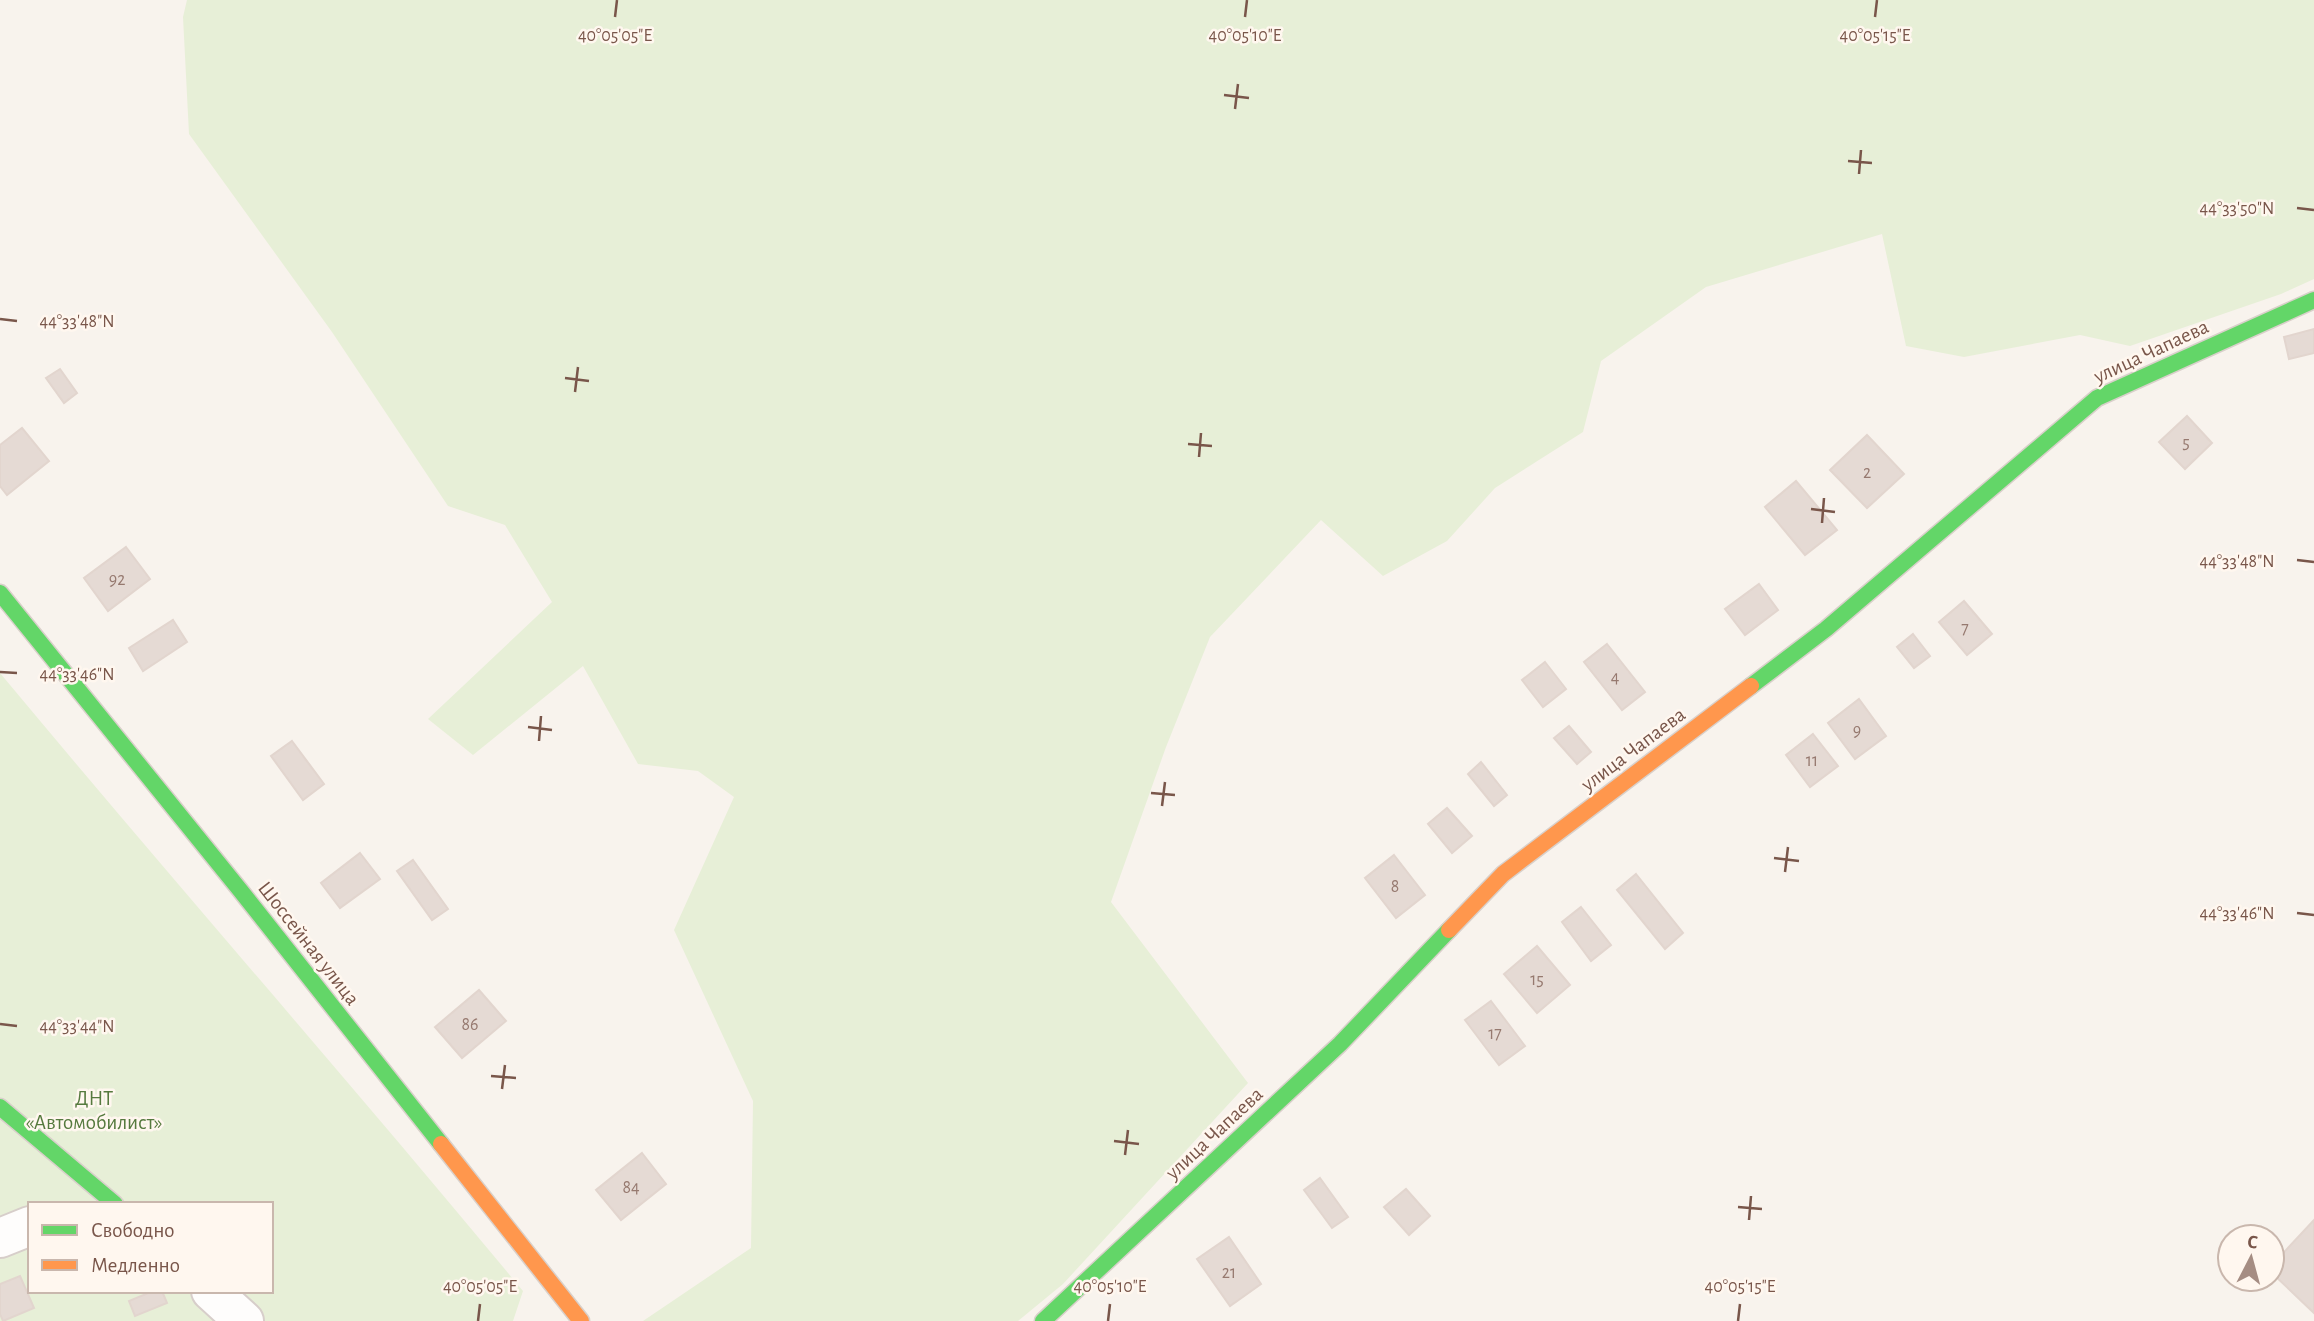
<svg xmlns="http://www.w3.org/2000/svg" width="2314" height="1321" font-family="'Alegreya Sans',sans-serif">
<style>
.green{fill:#e7efd7;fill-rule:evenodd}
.building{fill:#e5dad4;stroke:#e2d5ce;stroke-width:2}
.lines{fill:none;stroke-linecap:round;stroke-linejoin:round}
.street-casing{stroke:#d7ceca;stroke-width:42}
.fast-casing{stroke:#d9d0ca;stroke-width:19}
.slow-casing{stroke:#d9d0ca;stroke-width:19}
.street{stroke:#fefdfc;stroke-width:38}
.fast{stroke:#63d668;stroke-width:16}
.slow{stroke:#ff974d;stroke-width:16}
.ticks{fill:none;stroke:#79564a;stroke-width:2.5}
.labels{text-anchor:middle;stroke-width:5;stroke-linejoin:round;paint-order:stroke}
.number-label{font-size:18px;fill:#96796f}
.street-label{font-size:21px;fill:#79564a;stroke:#fff7ef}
.park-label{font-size:21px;fill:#567a3e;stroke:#fff7ef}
.ticks-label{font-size:18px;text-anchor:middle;fill:#79564a;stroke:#fff7ef;stroke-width:5;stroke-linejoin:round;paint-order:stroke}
</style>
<rect width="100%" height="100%" fill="#f8f3ed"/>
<g class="green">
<polygon points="187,0 2314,0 2314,279 2281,294 2130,346 2080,335 1964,357 1906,346 1882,234 1706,287 1601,361 1583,432 1495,488 1447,541 1383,576 1321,520 1210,637 1166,747 1111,902 1248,1083 1063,1284 1018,1321 643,1321 751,1248 753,1101 674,930 734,797 698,771 638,764 583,666 473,755 428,719 552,602 505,525 448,506 332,332 189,134 183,17"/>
<path d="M0,673C173,881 351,1083 523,1291L513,1321H0ZM30,1204H271V1291H30Z"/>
</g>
<g class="building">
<polygon points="2314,329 2314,353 2289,359 2284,337"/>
<polygon points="60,369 77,393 64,403 46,378"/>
<polygon points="2187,416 2212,443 2185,469 2159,442"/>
<polygon points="22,428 49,461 7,495 0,486 0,445"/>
<polygon points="1867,435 1904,474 1867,508 1830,470"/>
<polygon points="1796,481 1837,530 1805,555 1765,507"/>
<polygon points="126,547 150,579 108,611 84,578"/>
<polygon points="1759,584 1778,610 1745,635 1725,609"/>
<polygon points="1964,601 1992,634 1967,655 1939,622"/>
<polygon points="173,620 187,642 143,671 129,648"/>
<polygon points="1913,634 1930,656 1914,668 1897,647"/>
<polygon points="1607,644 1645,692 1622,710 1584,662"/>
<polygon points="1545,662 1566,689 1543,707 1522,680"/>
<polygon points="1859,699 1886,736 1855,759 1828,723"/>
<polygon points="1569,726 1591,752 1577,764 1554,738"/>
<polygon points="1813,734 1838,766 1810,787 1786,755"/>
<polygon points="292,741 324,784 303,800 271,756"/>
<polygon points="1481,762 1507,795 1494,806 1468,774"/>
<polygon points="1447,808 1472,836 1452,853 1428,824"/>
<polygon points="360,853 380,879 340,908 321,883"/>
<polygon points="1394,855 1425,895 1396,918 1365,878"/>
<polygon points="413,860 448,909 432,920 397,871"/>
<polygon points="1636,874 1683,933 1665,949 1617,890"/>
<polygon points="1581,907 1611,945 1591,961 1562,922"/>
<polygon points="1537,946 1570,985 1537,1013 1504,974"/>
<polygon points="479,990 506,1021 462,1058 435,1027"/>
<polygon points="1491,1001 1525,1046 1499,1065 1465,1020"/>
<polygon points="642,1153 666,1184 621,1220 596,1190"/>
<polygon points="1320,1178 1348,1217 1332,1228 1304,1190"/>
<polygon points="1406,1189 1430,1216 1409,1235 1384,1207"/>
<polygon points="2314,1220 2314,1313 2272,1273 2272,1265"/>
<polygon points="1229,1237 1261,1284 1230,1306 1197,1259"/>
<polygon points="20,1276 34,1308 3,1321 0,1314 0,1284"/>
<polygon points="153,1291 162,1291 167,1303 135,1316 129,1301"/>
</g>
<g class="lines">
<g class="street-casing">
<g id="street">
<polyline points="0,1238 30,1226"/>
<polyline points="211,1291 244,1321"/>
</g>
</g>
<g class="fast-casing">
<g id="fast">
<polyline points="0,593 240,890 441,1144"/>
<polyline points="1751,686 1826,629 2097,398 2314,300"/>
<polyline points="0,1107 115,1204"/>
<polyline points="1043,1321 1340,1044 1449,930"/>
</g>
</g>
<g class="slow-casing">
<g id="slow">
<polyline points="1449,930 1503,874 1751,686"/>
<polyline points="441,1144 581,1321"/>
</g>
</g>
<use href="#street" class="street"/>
<use href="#fast" class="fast"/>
<use href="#slow" class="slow"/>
</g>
<path class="ticks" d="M615,17L617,0M1245,17L1247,0M1875,17L1877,0M1224,95L1249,98M1235,109L1238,84M1848,161L1872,163M1859,174L1861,150M2297,208L2314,210M0,319L17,321M565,378L589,381M575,392L578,367M1188,444L1212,446M1199,457L1201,433M1811,509L1835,512M1822,523L1824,498M2297,560L2314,562M0,672L17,673M528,727L552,730M539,741L541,716M1151,793L1175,795M1162,806L1165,782M1774,858L1799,861M1785,872L1788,847M2297,913L2314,915M0,1024L17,1026M491,1076L516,1078M502,1089L505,1065M1114,1141L1139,1144M1125,1155L1128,1130M1738,1207L1762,1209M1749,1220L1751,1196M478,1321L480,1304M1108,1321L1110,1304M1738,1321L1740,1304"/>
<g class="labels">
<g class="number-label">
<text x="2186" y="448">5</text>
<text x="1867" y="478">2</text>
<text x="117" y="585">92</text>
<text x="1965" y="634">7</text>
<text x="1615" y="683">4</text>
<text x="1857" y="736">9</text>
<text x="1812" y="766">11</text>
<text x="1395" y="892">8</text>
<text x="1537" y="985">15</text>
<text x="470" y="1030">86</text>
<text x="1495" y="1039">17</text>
<text x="631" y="1193">84</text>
<text x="1229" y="1278">21</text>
</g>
<g class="street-label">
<text transform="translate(2151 351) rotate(-25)" y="7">улица Чапаева</text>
<text transform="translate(1633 749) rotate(-37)" y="7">улица Чапаева</text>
<text transform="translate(309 943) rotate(52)" y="7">Шоссейная улица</text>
<text transform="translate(1214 1133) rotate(-43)" y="7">улица Чапаева</text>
</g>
<g class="park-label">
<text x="94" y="1105">ДНТ<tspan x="94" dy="24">«Автомобилист»</tspan></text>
</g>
</g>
<g class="ticks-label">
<text x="615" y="41">40°05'05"E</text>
<text x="1245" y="41">40°05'10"E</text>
<text x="1875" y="41">40°05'15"E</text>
<text x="2237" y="214">44°33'50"N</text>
<text x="77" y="327">44°33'48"N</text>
<text x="2237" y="567">44°33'48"N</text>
<text x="77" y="680">44°33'46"N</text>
<text x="2237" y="919">44°33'46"N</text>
<text x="77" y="1032">44°33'44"N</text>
<text x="480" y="1292">40°05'05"E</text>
<text x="1110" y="1292">40°05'10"E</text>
<text x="1740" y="1292">40°05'15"E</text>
</g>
<rect x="28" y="1202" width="245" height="91" fill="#fff7ef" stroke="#c9b7ad" stroke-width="2"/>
<rect x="42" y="1225" width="35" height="10" fill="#63d668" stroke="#c9b7ad" stroke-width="2"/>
<text x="91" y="1237" font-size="21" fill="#79564a">Свободно</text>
<rect x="42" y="1260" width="35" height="10" fill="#ff974d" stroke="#c9b7ad" stroke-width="2"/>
<text x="91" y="1272" font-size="21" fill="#79564a">Медленно</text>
<g transform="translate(2251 1258) rotate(6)"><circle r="33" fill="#fff7ef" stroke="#c9b7ad" stroke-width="2"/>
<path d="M0-5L12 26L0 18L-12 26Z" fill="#a58d83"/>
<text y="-10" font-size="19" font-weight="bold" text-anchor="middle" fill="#79564a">С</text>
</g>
</svg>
